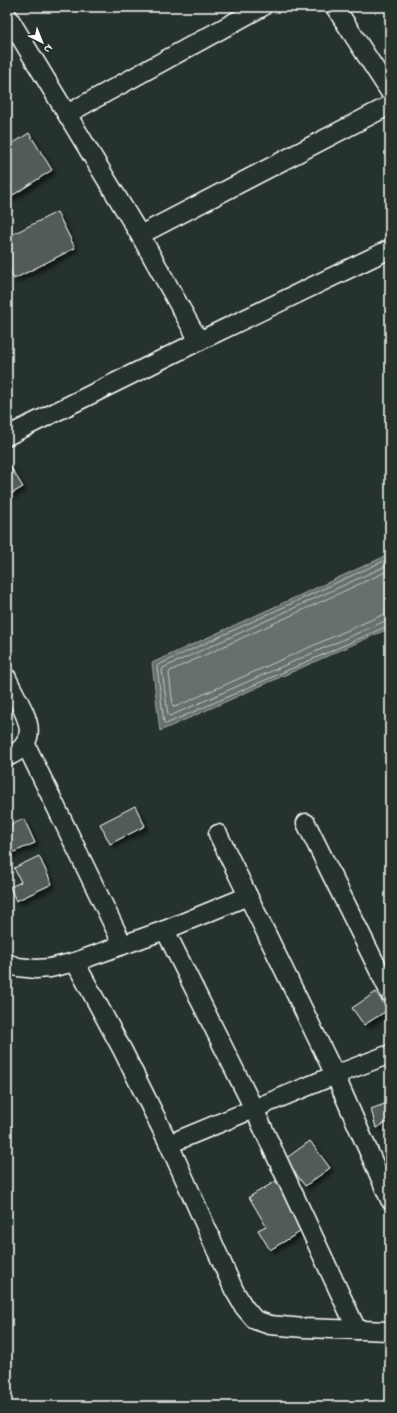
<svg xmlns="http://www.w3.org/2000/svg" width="397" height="1413" font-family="'Indie Flower',sans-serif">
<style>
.water{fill:#67706c;stroke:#a4a9a7}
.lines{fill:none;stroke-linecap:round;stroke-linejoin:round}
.shore{stroke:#c2c6c4;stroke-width:1}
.building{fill:#515c57;stroke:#fff;filter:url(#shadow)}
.street-casing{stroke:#fff;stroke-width:21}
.street{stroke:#26332d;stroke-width:18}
</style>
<defs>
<filter id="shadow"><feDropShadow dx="3.5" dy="3.5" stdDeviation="2" flood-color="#0009"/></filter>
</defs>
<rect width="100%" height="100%" fill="#26332d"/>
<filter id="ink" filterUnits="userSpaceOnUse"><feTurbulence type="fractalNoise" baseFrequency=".025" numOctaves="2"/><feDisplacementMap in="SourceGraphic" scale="8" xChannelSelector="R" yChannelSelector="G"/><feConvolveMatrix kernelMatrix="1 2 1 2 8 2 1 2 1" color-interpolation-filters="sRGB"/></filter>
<g filter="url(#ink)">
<polygon class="water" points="390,554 390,628 160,731 152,663"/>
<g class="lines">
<g class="shore">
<polyline points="390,558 158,665 157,667 164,723 166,724 390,625"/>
<polyline points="390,564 163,668 162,670 168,715 170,716 385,621 390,620"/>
<polyline points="390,570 170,671 169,673 173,706 175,707 382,615 390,614"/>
</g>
</g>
<g class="building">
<polygon points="29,133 52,170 7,199 7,147"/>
<polygon points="57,212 75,248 14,279 7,264 7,237"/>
<polygon points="7,461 23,487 7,496"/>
<polygon points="135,806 145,826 110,844 100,824"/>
<polygon points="24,819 35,843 7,855 7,826"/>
<polygon points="39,856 52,884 16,901 10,887 21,882 14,868"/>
<polygon points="376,992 388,1010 364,1025 352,1008"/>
<polygon points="390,1102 390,1121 376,1128 371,1109"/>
<polygon points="310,1141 330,1168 305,1186 285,1159"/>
<polygon points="276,1181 305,1229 270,1250 258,1230 266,1226 249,1197"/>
</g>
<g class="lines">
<g class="street-casing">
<g id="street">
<polyline points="335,7 390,92"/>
<polyline points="7,15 140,235 199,341"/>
<polyline points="67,114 262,7"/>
<polyline points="140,235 390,105"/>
<polyline points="7,436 199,341 390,249"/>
<path d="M7,678C18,705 50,739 7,757"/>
<polyline points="25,743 123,945"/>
<polyline points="306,823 390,993"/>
<polyline points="218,834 335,1075 390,1200"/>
<polyline points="165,930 254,1109 357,1330"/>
<polyline points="75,962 123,1051 169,1144 234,1290 244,1307 255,1320 270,1325 304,1328 390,1331"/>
<polyline points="7,963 18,967 36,969 50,968 75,962 165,930 248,896"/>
<polyline points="169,1144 335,1075 390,1054"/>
</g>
</g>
<use href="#street" class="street"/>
</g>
</g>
<rect width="397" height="1413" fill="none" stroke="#26332d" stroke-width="24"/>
<rect x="12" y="12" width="373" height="1389" fill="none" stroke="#fff" stroke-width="1.5" filter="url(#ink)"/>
<g transform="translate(42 42) rotate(137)" stroke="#26332d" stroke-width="3" paint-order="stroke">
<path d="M0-3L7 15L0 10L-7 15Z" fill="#ffffff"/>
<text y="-6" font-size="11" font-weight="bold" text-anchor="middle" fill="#ffffff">N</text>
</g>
</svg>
